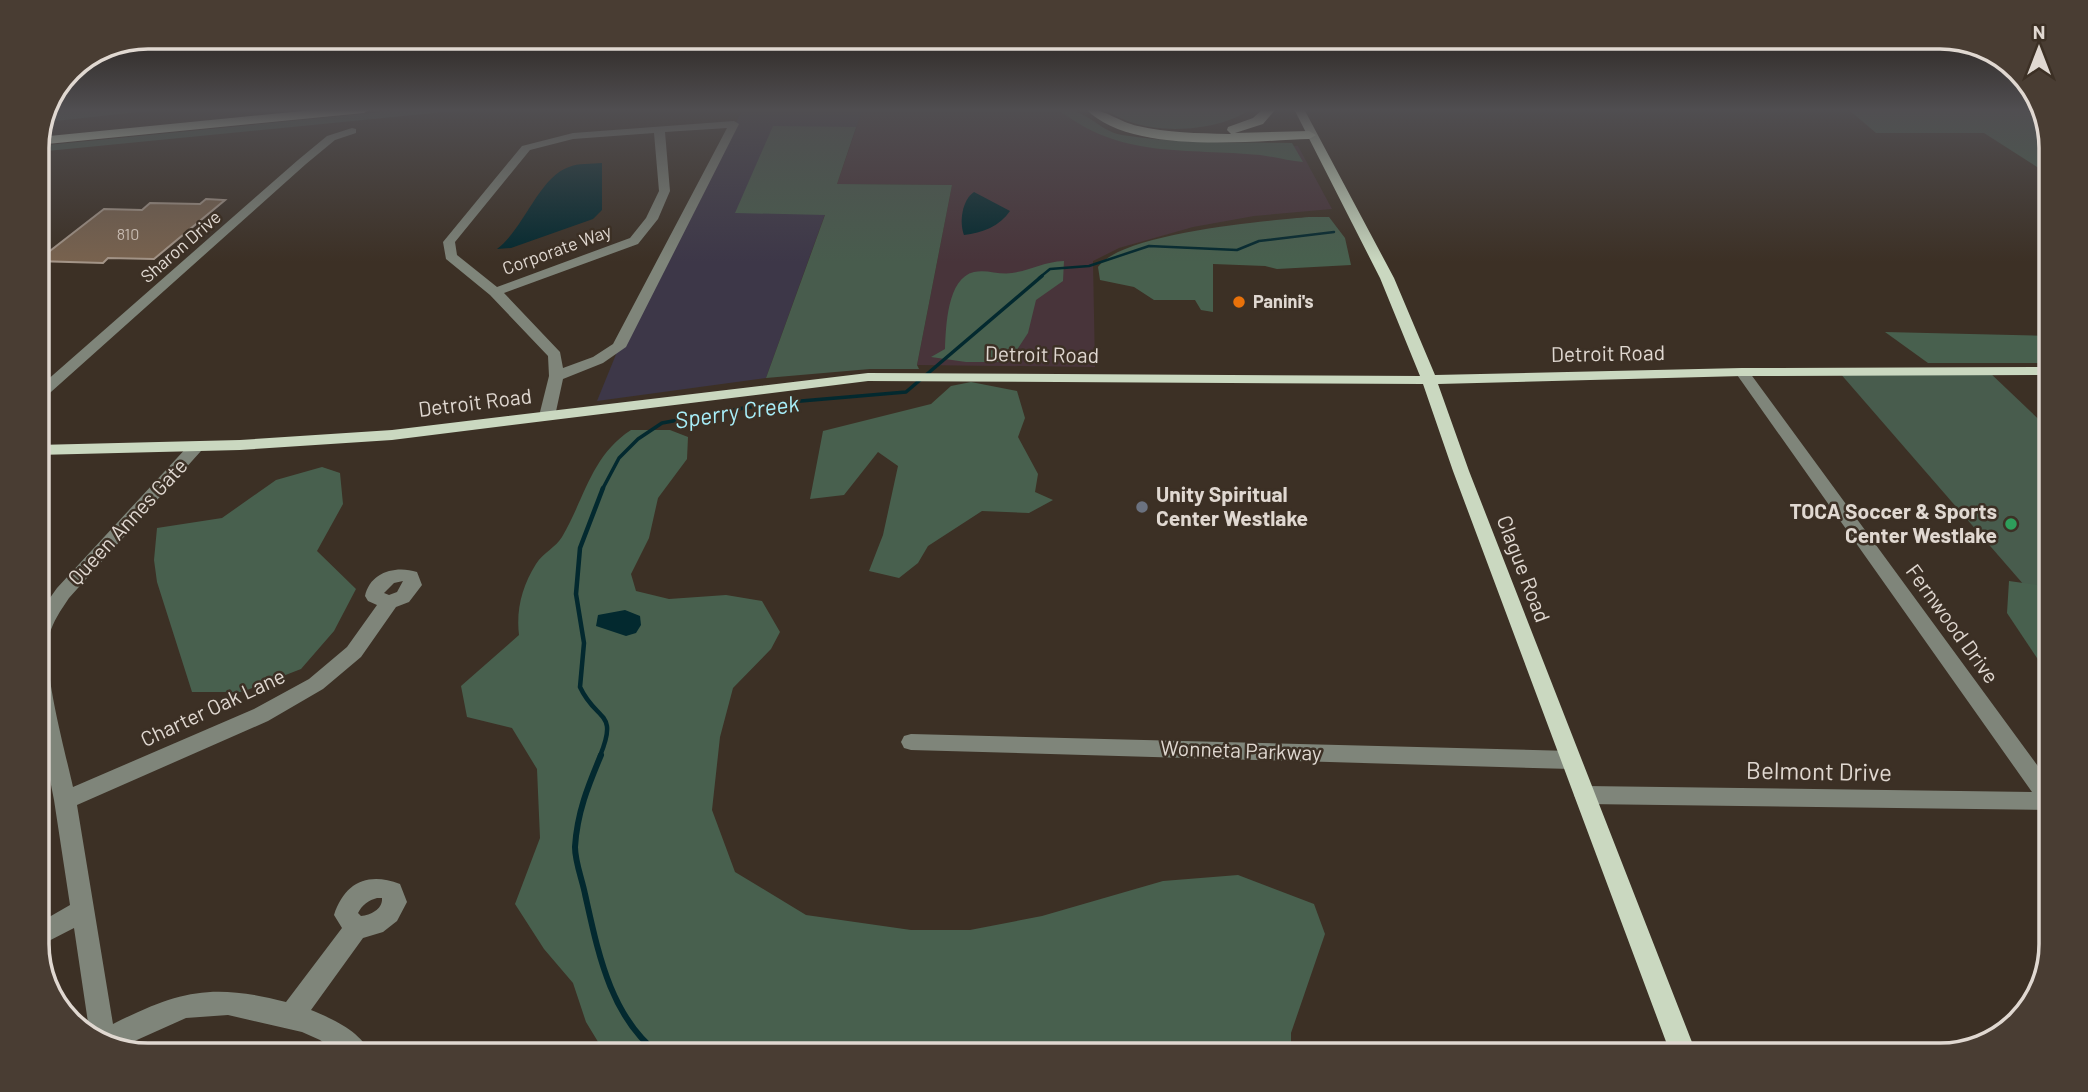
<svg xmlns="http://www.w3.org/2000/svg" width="2088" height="1092" font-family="Barlow,sans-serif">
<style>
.industrial{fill:#3d3748}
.medical{fill:#48343a}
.green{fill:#485c4d}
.forest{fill:#48604e}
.water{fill:#03292f}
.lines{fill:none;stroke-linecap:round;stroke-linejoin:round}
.stream-far3{stroke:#03292f;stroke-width:2.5}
.stream-far2{stroke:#03292f;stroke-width:3.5}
.stream-far1{stroke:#03292f;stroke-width:4.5}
.stream{stroke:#03292f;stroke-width:6}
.building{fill:#78624e;stroke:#a39487;stroke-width:2}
.minor{fill:#7f857a;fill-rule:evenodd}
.major{fill:#cad8c0;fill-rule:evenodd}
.highway{fill:#e8f9dc;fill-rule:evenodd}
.food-dot{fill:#e8710a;stroke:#3c3025;stroke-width:2.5}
.worship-dot{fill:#6b7280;stroke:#3c3025;stroke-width:2.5}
.leisure-dot{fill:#2e9e5b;stroke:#3c3025;stroke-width:2.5}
.labels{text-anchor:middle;stroke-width:5;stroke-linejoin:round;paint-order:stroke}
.far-number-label{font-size:16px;fill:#c6bab0}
.far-street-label{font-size:18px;fill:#e0d8d1;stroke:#3c3025}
.far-poi-label{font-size:18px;font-weight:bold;fill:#e0d8d1;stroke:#3c3025;text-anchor:start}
.street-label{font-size:21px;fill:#e0d8d1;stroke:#3c3025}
.poi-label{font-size:21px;font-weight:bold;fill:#e0d8d1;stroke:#3c3025;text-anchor:start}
.water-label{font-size:23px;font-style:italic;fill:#a8effa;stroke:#3c3025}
.near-street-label{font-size:24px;fill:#e0d8d1;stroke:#3c3025}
.rim{fill:none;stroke:#e0d8d1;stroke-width:3.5}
</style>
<rect width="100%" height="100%" fill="#3c3025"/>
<polygon class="industrial" points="743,109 863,109 766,378 597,401 619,347"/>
<polygon class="medical" points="863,109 1069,109 1105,134 1201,147 1298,146 1332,209 1254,216 1193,227 1119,248 1093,261 1095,367 917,365 952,185 837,184"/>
<g class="green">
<polygon points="52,109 166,109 46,122"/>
<polygon points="412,109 474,109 37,152 37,146"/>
<polygon points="773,126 856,127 837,184 952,185 917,365 919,369 870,369 766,378 825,215 735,213"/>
<polygon points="1988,371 2051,431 2051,616 1839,372"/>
</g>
<g class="forest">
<path d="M1058,109C1089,109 1098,131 1122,135C1178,144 1235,142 1292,143L1303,162C1289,161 1275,157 1260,155C1187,148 1119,159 1058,109Z"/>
<path d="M1105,109H1251C1215,134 1141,137 1105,109Z"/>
<polygon points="1848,109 2040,109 2051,141 2051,176 1984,133 1876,133"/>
<path d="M1309,217H1329L1345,238L1351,265L1277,269L1265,266L1213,264V312L1201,310L1195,300H1154L1134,287L1100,280L1098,267C1122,233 1265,221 1309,217Z"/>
<path d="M1064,261L1063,281L1036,300L1028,333L1009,362H966L931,357L945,349C946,327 947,278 974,272C986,269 999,275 1012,273C1032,270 1043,262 1064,261Z"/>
<polygon points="1885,332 2051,336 2051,363 1928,363"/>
<polygon points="971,382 1017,391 1025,418 1018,437 1038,474 1035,492 1053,500 1029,513 982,511 928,546 918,563 899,578 869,571 883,535 898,466 878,452 844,495 810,499 823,431 931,404 951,386"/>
<path d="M631,430H670L688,437L687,459L658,498L649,538L631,574L636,591L669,599L726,595L762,601L780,632L771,649L733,688L720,737L712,810L735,872L806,915L911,930H970L1042,916L1163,881L1238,875L1314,904L1325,934L1291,1033V1055H606L586,1022L573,983L544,949L515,904L540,838L537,769L512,728L467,717L461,686L519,635C516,610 522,586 536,564C543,553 556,547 562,537C585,498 591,456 631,430Z"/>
<polygon points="322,467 340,473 343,504 317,551 356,589 334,631 301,669 242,692 192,692 157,582 154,560 157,528 222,518 276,480"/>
<polygon points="2009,581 2051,587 2051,679 2007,613"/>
</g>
<g class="water">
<path d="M602,163V210L593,219L511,248L497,249C524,229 539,177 569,167C578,163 592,164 602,163Z"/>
<path d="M974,192L1010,211C1000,226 982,233 964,235C959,222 962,200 974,192Z"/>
<polygon points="625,610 640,616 641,625 636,633 626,636 596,626 598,615"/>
</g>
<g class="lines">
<polyline class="stream-far3" points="1039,278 1050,269 1089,266 1149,246 1237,250 1259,241 1334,232"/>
<polyline class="stream-far2" points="602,490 619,458 638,439 662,423 766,404 906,392 1042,276"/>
<path class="stream-far1" d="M600,756C619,710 596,722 580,687L584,643L576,594L580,548L603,488"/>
<path class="stream" d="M601,755C588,786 577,813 575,847C575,862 582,879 585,894C598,952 610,1017 660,1055"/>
</g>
<polygon class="building" points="206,199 225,200 154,259 108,258 103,263 37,261 104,209 142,210 150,203 200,204"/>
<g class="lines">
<g class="minor">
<path d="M734,121L739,124L626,347L603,363L563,379L555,416L552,419H542L539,416L549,376L548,356L490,295L446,259L443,242L522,146L573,133ZM727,128L613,344L593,357L563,368L560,352L504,293L638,244L658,219L670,191L665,132ZM654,133L659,191L646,218L630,238L497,287L457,255L455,242L530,150L573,139Z"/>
<polygon points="352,128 356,129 356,133 335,140 306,164 42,400 37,402 37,389 298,160 327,136"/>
<polygon points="1742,368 1747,369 2051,784 2051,810 1585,804 1577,801 1574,795 1577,789 1585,786 2032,792 1735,372"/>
<path d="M195,443L201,445L203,448L201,451L69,598C61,610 53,621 49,636C41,664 66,755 73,787L254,709L309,679L347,647L377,605L368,601L365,596C370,572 396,565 417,572L422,585L409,602L396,607L361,657L323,689L268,721L77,805L113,1024C180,990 213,983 286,1002L342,928L334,915C345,882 368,872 400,884L407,902L397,921L383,932L363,938L311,1010C333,1019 362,1032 371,1055H340L320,1040L302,1032L228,1015L186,1018L119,1048L99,1044L90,1036L74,928L37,947V924L70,905L54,800L37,714V616L57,588L189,445ZM403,581L397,592L389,595L384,593L394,583ZM377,898H382C383,909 371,915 361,916L358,913C362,905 369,900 377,898Z"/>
<polygon points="911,734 1571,751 1578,754 1581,760 1578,766 1571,769 911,750 904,748 901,742 904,736"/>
</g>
<polygon class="major" points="1294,109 1304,109 1394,278 1435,375 1742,368 2051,367 2051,375 1742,376 1438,384 1469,471 1697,1055 1671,1055 1453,471 1423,384 868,381 392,440 240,450 37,455 37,445 240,440 392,430 868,373 1420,376 1380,278"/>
<g class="highway">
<polygon points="323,109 370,109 364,113 37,145 39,137"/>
<path d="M1086,109C1105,109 1119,122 1138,126C1167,133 1198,133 1228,134H1231L1227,130L1228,127L1253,118L1263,109H1276L1263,124L1235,133L1309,131L1316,135L1309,139C1250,141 1130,155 1086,109Z"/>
</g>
</g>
<linearGradient id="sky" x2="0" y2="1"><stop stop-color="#211a14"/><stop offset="0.42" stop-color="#504e51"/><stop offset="1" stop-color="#504e51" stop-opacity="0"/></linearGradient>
<rect width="2088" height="262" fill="url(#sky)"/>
<circle class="food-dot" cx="1239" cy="302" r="7"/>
<circle class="worship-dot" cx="1142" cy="507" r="7"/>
<circle class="leisure-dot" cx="2011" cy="524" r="7"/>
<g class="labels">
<g class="far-number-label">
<text x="128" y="240">810</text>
</g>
<g class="far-street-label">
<text transform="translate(181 247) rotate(-41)" y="6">Sharon Drive</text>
<text transform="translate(557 250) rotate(-20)" y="6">Corporate Way</text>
</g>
<g class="far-poi-label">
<text x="1253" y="308">Panini's</text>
</g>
<g class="street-label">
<text transform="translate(1608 354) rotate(-1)" y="7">Detroit Road</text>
<text transform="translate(1042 355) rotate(1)" y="7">Detroit Road</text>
<text transform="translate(475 403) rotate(-7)" y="7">Detroit Road</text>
<text transform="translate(128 522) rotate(-47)" y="7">Queen Annes Gate</text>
<text transform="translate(1523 569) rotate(69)" y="7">Clague Road</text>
<text transform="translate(1952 624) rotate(54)" y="7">Fernwood Drive</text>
<text transform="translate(213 708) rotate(-25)" y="7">Charter Oak Lane</text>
<text transform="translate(1241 751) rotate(2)" y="7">Wonneta Parkway</text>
</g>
<g class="poi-label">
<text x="1156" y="502">Unity Spiritual<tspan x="1156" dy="24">Center Westlake</tspan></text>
<text x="1997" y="519" text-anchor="end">TOCA Soccer &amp; Sports<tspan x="1997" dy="24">Center Westlake</tspan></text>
</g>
<g class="water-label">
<text transform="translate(737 412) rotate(-8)" y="8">Sperry Creek</text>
</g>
<g class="near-street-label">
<text transform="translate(1819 772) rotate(1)" y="8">Belmont Drive</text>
</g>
</g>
<path d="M0 0H2088V1092H0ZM148 49H1940A99 99 0 0 1 2039 148V944A99 99 0 0 1 1940 1043H148A99 99 0 0 1 49 944V148A99 99 0 0 1 148 49Z" fill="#493d33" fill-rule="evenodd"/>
<path class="rim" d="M148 49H1940A99 99 0 0 1 2039 148V944A99 99 0 0 1 1940 1043H148A99 99 0 0 1 49 944V148A99 99 0 0 1 148 49Z"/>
<g transform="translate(2039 49)" stroke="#3c3025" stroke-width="5" paint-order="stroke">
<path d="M0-5L12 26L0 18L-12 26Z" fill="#e0d8d1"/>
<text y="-10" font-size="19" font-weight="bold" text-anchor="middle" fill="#e0d8d1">N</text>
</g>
</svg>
